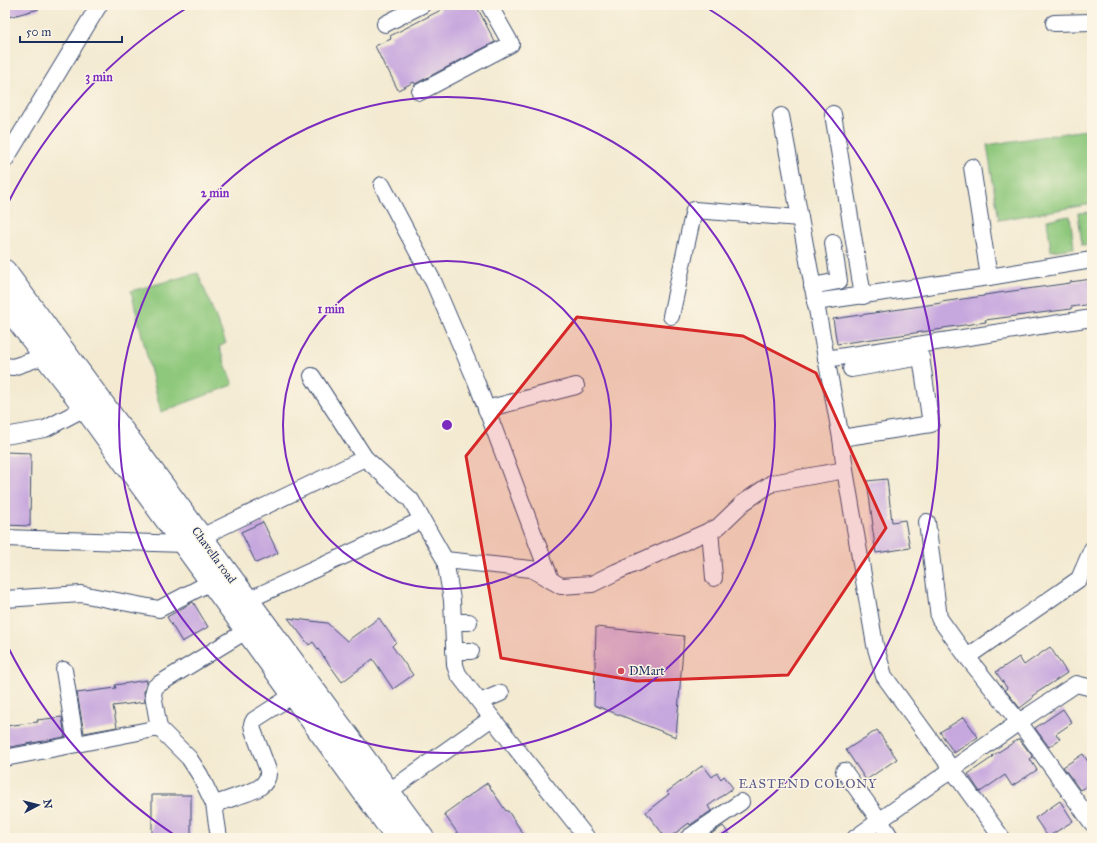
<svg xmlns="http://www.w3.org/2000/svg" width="1097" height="843" font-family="'IM FELL Great Primer',serif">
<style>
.green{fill:#8ec87c;stroke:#547c6d}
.building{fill:#c7a8de}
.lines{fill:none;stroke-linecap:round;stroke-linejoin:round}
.minor-casing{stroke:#3b4b6f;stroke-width:18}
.highway-casing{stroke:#3b4b6f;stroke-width:24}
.minor{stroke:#fff;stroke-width:16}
.highway{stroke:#fff;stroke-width:22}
.marked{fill:#d62828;fill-opacity:0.2;stroke:#d62828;stroke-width:3;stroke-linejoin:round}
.ring{fill:none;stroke:#7b2cbf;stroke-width:2}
.poi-dot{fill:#d1495b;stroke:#fcf5e5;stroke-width:1.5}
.labels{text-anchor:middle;stroke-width:3;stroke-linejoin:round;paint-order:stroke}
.street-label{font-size:12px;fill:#1b2f5e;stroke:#fcf5e5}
.poi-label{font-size:12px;fill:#1b2f5e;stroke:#fcf5e5;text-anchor:start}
.neighbourhood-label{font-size:13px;letter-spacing:1px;fill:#57598b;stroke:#fcf5e5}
.centre{fill:#7b2cbf;stroke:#fcf5e5;stroke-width:2}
.ring-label{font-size:12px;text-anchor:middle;font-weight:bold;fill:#7b2cbf;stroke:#fcf5e5;stroke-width:3;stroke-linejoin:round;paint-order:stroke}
</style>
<rect width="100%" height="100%" fill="#fcf5e5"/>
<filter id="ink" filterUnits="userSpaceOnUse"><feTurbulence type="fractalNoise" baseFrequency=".025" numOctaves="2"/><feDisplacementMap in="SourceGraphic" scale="8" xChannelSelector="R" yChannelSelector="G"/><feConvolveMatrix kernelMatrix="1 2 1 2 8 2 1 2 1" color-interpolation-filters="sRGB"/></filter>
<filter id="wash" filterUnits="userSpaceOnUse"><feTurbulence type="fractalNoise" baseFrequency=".012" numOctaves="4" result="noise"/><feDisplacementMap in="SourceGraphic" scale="16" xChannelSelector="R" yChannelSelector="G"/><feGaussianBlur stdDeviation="0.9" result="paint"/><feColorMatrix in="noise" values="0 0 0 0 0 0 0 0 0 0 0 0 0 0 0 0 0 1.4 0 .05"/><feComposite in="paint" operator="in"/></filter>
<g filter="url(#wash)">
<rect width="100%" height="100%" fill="#f3ead1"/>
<g class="green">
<polygon points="1092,129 1092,204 999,220 987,145"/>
<polygon points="1092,212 1092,244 1082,245 1078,213"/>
<polygon points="1070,216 1074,248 1051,251 1047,220"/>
<polygon points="198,273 226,343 219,347 233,385 161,412 131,291"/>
</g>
<g id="blocks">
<g class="building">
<polygon points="5,5 39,5 39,9 5,18"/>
<polygon points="438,5 476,5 495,42 415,84 414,82 398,90 387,68 386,69 375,46 391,39 390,36 441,10"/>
<polygon points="1092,279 1092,304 1071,307 1071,309 985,320 986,322 943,328 943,329 837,344 833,319 941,303 941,302 984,296 984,295 1070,283 1070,282"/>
<polygon points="5,452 31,453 30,526 5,525"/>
<polygon points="887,479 892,522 905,520 910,548 876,553 872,525 873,525 867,481"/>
<polygon points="263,522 278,553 256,563 241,532"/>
<polygon points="193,602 208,627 182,642 167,617"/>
<polygon points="288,618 327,623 347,641 379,618 396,642 392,646 413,675 393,689 373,659 342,682 313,642 309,645"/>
<polygon points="596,627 684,636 676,737 594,705"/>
<polygon points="1050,647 1067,673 1032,696 1033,698 1020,708 1005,690 1007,688 996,672 1019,657 1024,665"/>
<polygon points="147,680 144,692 145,702 113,706 117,727 84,733 77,693 116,688 115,685"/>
<polygon points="1063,709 1072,723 1056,734 1060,739 1049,747 1035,728"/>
<polygon points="62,717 65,737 5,748 5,726 38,722 37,720"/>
<polygon points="964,717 978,737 954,753 940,732"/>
<polygon points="877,730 897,759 866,780 846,750"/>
<polygon points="1019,739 1033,757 1030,759 1037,770 1012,786 1005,775 980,792 968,774 993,757 992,756"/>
<polygon points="1083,754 1092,768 1092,783 1080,790 1063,767"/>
<polygon points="703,765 712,777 717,773 721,779 724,776 733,788 708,806 711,811 690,825 689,823 669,838 666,838 646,812 669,794 667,792"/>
<polygon points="487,783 506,811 508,811 526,838 461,838 444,814"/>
<rect x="152" y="795" width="39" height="43"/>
<polygon points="1060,801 1073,821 1048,837 1035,818"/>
<polygon points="723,826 732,838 705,838"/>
</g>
</g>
</g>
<g filter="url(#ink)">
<use href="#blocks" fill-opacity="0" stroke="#3b4b6f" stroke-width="1"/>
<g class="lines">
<g class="minor-casing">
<g id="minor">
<polyline points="1054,23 1092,22"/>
<polyline points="385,24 422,5"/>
<polyline points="420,92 511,44 489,5"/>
<polyline points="833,114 863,296"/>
<polyline points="781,116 841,438 845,470 875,645 884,676 1002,838"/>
<polyline points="5,160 99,5"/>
<polyline points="972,167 989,277"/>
<polyline points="382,185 434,283 476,381 551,580"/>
<polyline points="812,286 839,281 833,243"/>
<polyline points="815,302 989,277 1092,260"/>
<polyline points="671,316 694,210 800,218"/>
<polyline points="826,359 1092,318"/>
<polyline points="5,366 13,367 45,356"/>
<polyline points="312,376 365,458 411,500 445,560 452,600 455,665 458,674 492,718"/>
<polyline points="486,409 576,386"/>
<polyline points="5,436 45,429 85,408"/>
<polyline points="841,438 931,424 921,357 851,369"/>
<polyline points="927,522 939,618 967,657 1019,722 1092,823"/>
<polyline points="710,530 714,578"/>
<polyline points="201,537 365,458"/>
<polyline points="5,538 184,544"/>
<polyline points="445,560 531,569 561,586 592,584 616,572 718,527 743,503 772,483 845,470"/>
<polyline points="5,599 81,594 159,609 211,582"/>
<polyline points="248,600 422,520"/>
<polyline points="453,622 469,622"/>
<polyline points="454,651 471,651"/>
<polyline points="967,657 1079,579 1092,549"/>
<polyline points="64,670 76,744"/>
<polyline points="480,702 501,693"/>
<polyline points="5,758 159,728"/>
<polyline points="844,771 880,821 891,838"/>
<polyline points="388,792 492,718 587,838"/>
<path d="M214,804C222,802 230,799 238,796C251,792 270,787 268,770L253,730L252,724L254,720L293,695"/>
<polyline points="219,838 214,804 200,775 189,758 159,728 153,694 155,687 159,684 246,631"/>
<polyline points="688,838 741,802"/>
<polyline points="855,838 1019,722 1076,684 1092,688"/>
</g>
</g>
<g class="highway-casing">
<g id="highway">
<polyline points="5,271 423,838"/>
<polyline points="5,304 85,408 397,838"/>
</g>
</g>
<use href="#minor" class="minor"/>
<use href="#highway" class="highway"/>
</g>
</g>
<path class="marked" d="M577,317L743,336L816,373L886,528L788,675L637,681L501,658L466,456Z"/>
<g class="ring">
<circle cx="447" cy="425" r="164"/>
<circle cx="447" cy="425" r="328"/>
<path d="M179 838A492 492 0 0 1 7 645M7 205A492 492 0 0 1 190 6M704 6A492 492 0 0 1 715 838"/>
</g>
<circle class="poi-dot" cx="621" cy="671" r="4"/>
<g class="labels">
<g class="street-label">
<text transform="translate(214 555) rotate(54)" y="4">Chavella road</text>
</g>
<g class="poi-label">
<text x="629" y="675">DMart</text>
</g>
<g class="neighbourhood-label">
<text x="808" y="788">EASTEND COLONY</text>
</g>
</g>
<circle cx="447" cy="425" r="6" class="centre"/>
<g class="ring-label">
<text x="99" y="81">3 min</text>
<text x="215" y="197">2 min</text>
<text x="331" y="313">1 min</text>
</g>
<rect width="1097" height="843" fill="none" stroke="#fcf5e5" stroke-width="20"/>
<g transform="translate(38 805) rotate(83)" stroke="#fcf5e5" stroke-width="3" paint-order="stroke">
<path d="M0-3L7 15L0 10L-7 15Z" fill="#1b2f5e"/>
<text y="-6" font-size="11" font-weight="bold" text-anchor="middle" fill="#1b2f5e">N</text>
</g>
<path d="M20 36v6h102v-6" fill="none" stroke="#1b2f5e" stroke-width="2"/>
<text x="26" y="36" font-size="12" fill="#1b2f5e" stroke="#fcf5e5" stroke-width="3" paint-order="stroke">50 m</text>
</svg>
